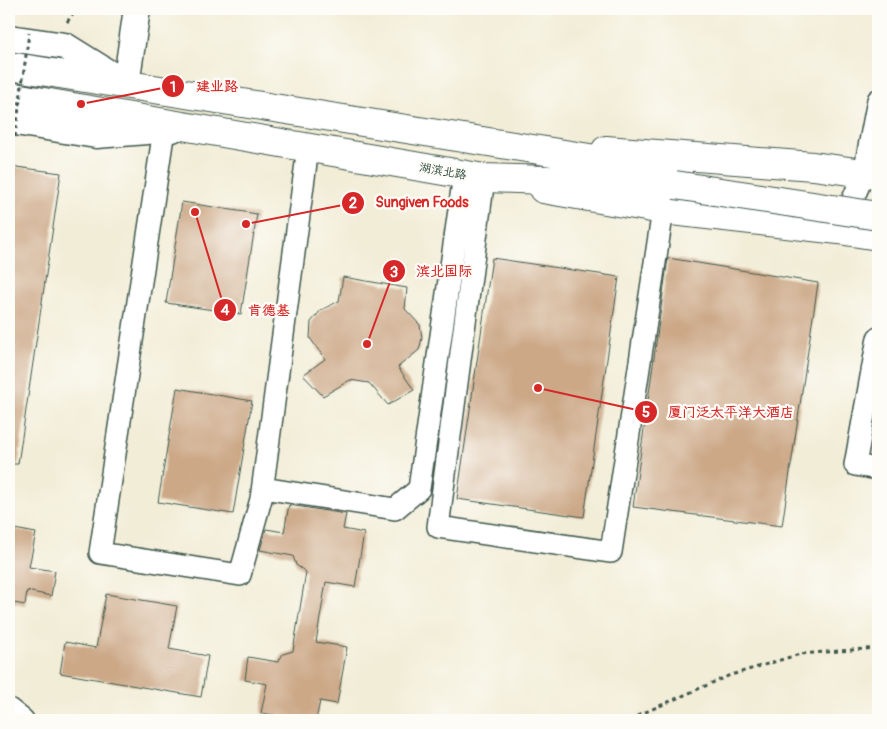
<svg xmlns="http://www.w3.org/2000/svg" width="887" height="729" font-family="Pangolin,'LXGW WenKai TC',sans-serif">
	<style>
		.building { fill: #cca887 }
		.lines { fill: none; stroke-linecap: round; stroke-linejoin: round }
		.minor-casing { stroke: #3f574c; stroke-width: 24 }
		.tertiary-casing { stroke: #3f574c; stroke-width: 29 }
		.secondary-casing { stroke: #3f574c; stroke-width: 30 }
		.primary-casing { stroke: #3f574c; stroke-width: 30 }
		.path { stroke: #3f574c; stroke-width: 3; stroke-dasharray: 4 4; stroke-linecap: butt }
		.minor { stroke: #fff; stroke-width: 21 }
		.tertiary { stroke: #fff; stroke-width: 26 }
		.secondary { stroke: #fff; stroke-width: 28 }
		.primary { stroke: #fff; stroke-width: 28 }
		.primary-bridge-casing { stroke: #3f574c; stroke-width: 30; stroke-linecap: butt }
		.path-bridge { stroke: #3f574c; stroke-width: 3; stroke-dasharray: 4 4; stroke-linecap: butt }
		.primary-bridge { stroke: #fff; stroke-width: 28 }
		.labels { text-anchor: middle; stroke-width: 4.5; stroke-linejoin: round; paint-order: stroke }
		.street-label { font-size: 12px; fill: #1f3d34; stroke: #fdfcf7 }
		.leader { fill: none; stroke: #d62828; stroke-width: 2 }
		.callout-dot { fill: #d62828; stroke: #fdfcf7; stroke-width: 2 }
		.mark-label { font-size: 15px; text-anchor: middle; font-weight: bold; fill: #fff }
		.callout-label { font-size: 14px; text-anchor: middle; font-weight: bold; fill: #d62828; stroke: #fdfcf7; stroke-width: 4.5; stroke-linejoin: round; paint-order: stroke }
	</style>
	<rect width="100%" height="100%" fill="#fdfcf7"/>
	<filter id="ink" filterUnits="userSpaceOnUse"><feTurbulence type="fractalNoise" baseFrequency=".02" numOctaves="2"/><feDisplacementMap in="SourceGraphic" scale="10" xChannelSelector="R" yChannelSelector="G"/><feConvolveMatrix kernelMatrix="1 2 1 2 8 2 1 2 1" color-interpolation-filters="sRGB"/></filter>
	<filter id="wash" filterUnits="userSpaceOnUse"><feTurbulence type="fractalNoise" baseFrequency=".0096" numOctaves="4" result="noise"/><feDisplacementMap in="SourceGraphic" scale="20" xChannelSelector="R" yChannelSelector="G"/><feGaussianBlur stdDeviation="1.12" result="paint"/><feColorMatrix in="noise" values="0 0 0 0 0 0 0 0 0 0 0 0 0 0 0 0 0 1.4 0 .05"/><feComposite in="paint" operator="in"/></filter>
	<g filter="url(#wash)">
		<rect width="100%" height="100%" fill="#f2edd7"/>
		<g id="blocks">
			<path class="building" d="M9 166 61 173 18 464H9Z
				M182 202 257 214 241 314 166 303Z
				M492 258 619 277 584 517 457 499Z
				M668 258 818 283 782 526 633 507Z
				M343 277 407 288 405 309 420 325 422 338 419 350 398 367 414 390 388 405 369 383 350 380 323 396 303 375 325 359 310 338 311 322 321 310 339 301Z
				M177 388 252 401 233 514 158 502Z
				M289 505 346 514 343 529 364 533 355 587 326 582 316 642 347 647 337 704 320 701 316 720H304L261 713 267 684 245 680 248 657 278 662 283 654 293 651 306 572 296 565 293 556 260 550 266 529 284 532Z
				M9 528 36 533 29 567 55 571 51 596 27 591 25 605 9 602Z
				M106 594 177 606 169 649 208 656 201 697 60 673 65 642 96 648Z"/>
		</g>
	</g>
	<g filter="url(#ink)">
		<use href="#blocks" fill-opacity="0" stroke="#3f574c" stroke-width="1"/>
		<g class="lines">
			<defs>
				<path id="minor" d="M165 123 100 553 240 575 261 499 308 148
					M484 178 438 527 611 552 663 210
					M842 225 864 173 878 100
					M878 338 855 465 878 469
					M263 488 395 509 419 489 464 175
					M9 709 23 720"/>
				<path id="tertiary" d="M9 38 65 46 126 84 137 9
					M9 121 96 135 172 129"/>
				<path id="secondary" d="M606 150 813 166 878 175
					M543 189 663 210 839 230 878 236"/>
				<path id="primary" d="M9 66 678 172
					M9 96 484 178 665 184"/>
			</defs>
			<use href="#minor" class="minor-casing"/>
			<use href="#tertiary" class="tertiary-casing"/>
			<use href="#secondary" class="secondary-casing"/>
			<use href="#primary" class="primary-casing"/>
			<path class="path" d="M67 22 77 9
				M631 720 641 714 728 676 800 654 878 648"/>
			<use href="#minor" class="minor"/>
			<use href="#tertiary" class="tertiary"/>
			<use href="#secondary" class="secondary"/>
			<use href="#primary" class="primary"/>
			<defs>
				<path id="primary-bridge" d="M675 185 878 216"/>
			</defs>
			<use href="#primary-bridge" class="primary-bridge-casing"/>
			<path class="path-bridge" d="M15 137 29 33"/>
			<use href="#primary-bridge" class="primary-bridge"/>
		</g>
	</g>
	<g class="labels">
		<g class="street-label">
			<text transform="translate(443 171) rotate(10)" y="4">湖滨北路</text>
		</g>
	</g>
	<path class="leader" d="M81 104L173 86M246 224L353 203M367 344L394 271M195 212L225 310M538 388L646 412"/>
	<g class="callout-dot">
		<circle cx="81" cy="104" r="5"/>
		<circle cx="246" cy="224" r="5"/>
		<circle cx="367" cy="344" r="5"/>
		<circle cx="195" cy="212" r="5"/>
		<circle cx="538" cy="388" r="5"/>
		<circle cx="173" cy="86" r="12"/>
		<circle cx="353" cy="203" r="12"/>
		<circle cx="394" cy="271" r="12"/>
		<circle cx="225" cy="310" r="12"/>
		<circle cx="646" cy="412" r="12"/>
	</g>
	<g class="mark-label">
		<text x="173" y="92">1</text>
		<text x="353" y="208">2</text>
		<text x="394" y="277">3</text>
		<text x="225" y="315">4</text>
		<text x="646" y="417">5</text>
	</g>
	<g class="callout-label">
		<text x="217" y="91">建业路</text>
		<text x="422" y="207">Sungiven Foods</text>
		<text x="444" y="276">滨北国际</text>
		<text x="269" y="315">肯德基</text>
		<text x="731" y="417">厦门泛太平洋大酒店</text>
	</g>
	<rect width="887" height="729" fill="none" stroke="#fdfcf7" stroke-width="30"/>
</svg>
